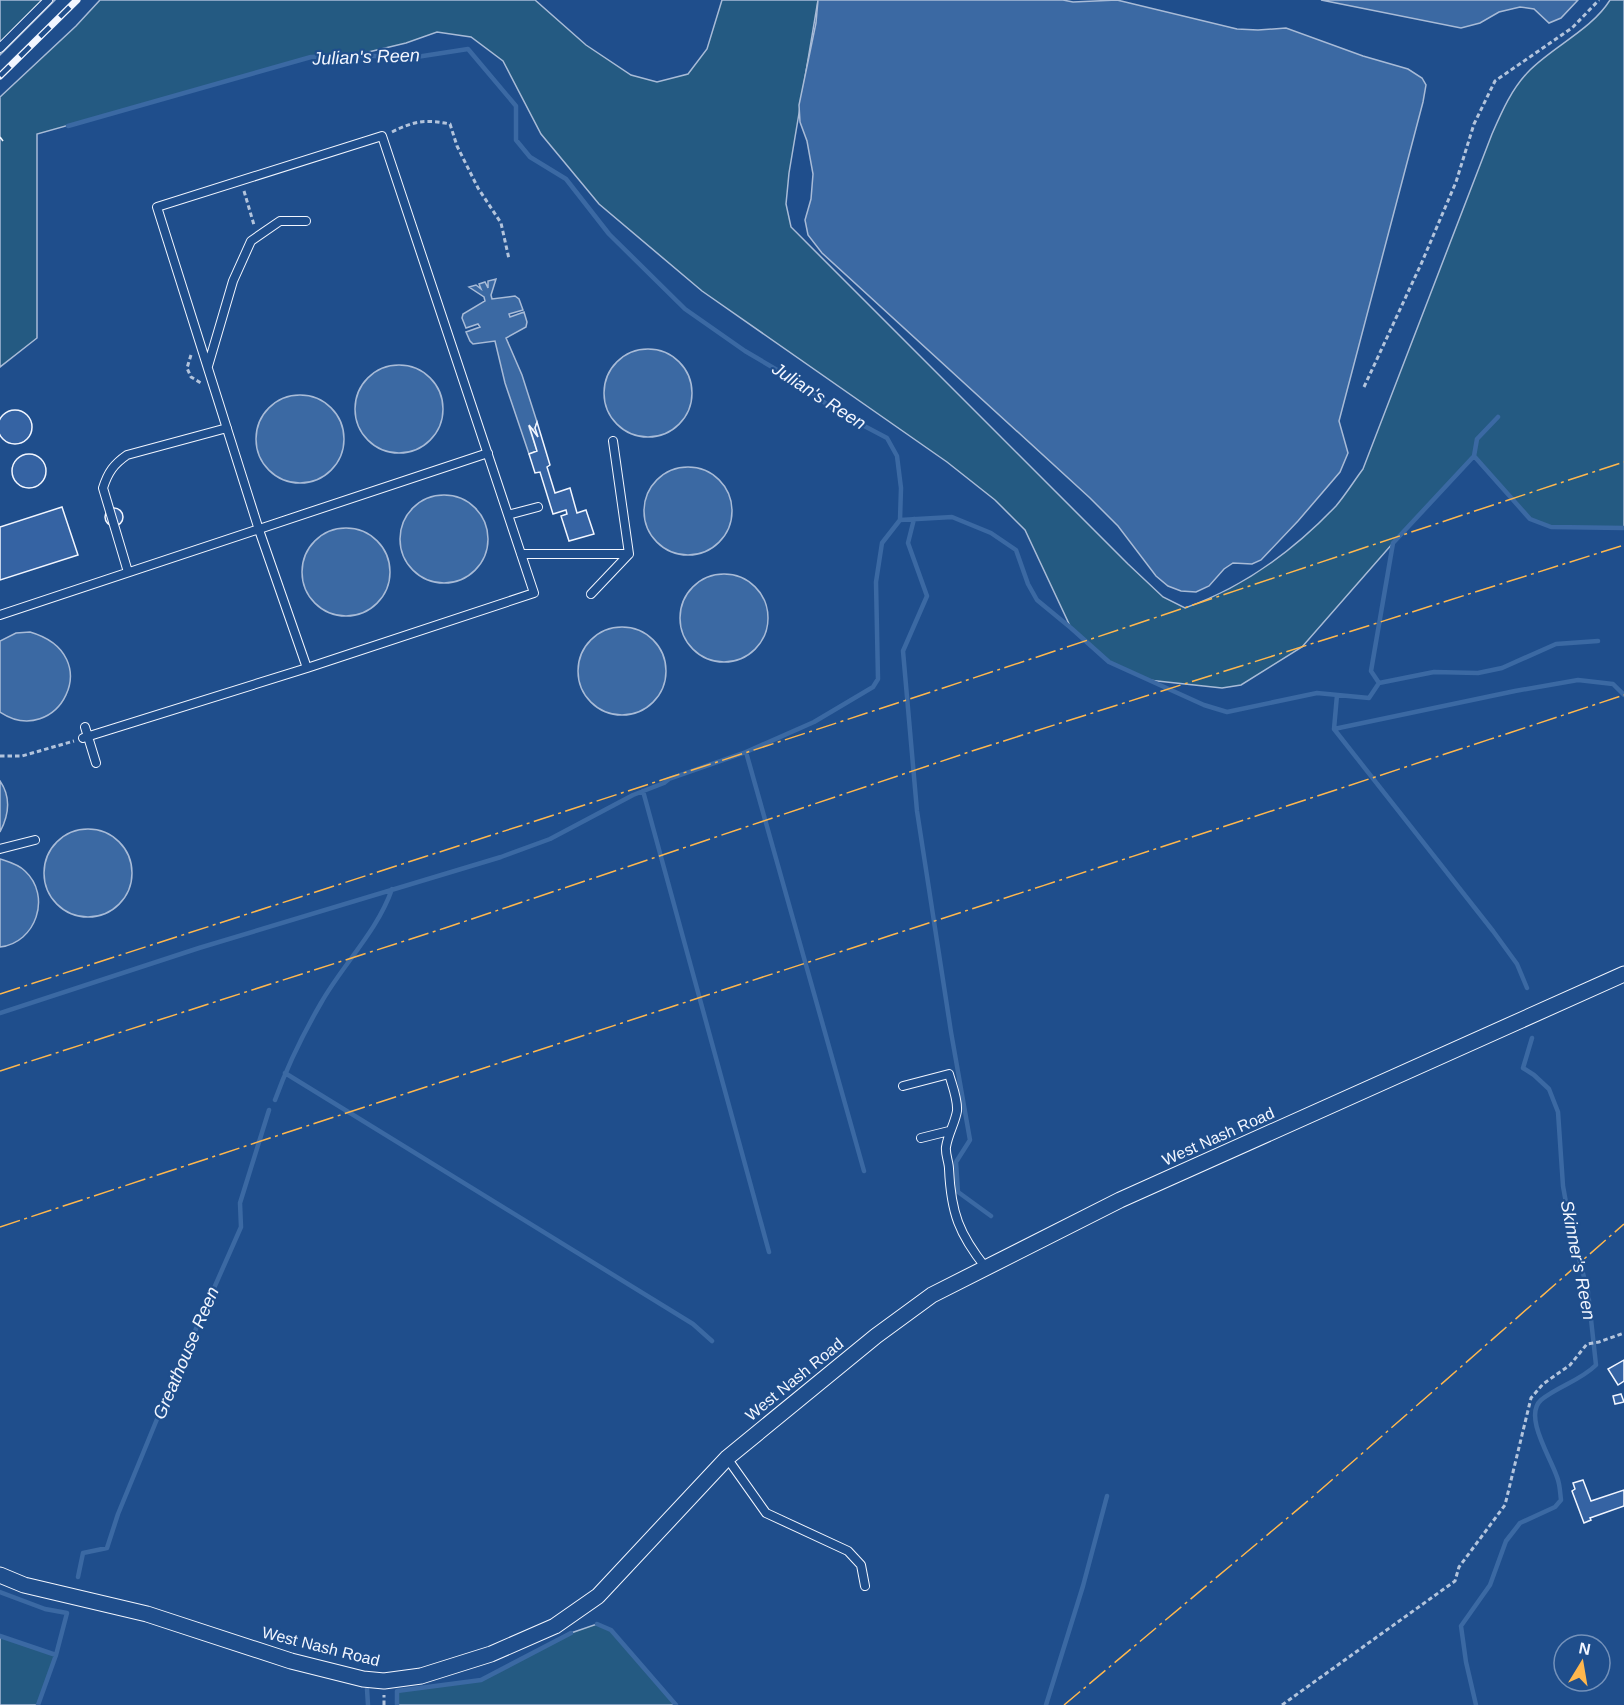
<svg xmlns="http://www.w3.org/2000/svg" width="1624" height="1705" font-family="Arial,sans-serif">
	<style>
		.green { fill: #245a82; stroke: #a8bbd7; stroke-width: 1.5 }
		.water { fill: #3b69a3; stroke: #a8bbd7; stroke-width: 1.5 }
		.lines { fill: none; stroke-linecap: round; stroke-linejoin: round }
		.stream { stroke: #3b69a3; stroke-width: 4.5 }
		.building { fill: #3563a3; stroke: #f2f6ff; stroke-width: 1.5 }
		.service-casing { stroke: #f2f6ff; stroke-width: 10 }
		.minor-casing { stroke: #f2f6ff; stroke-width: 17 }
		.path { stroke: #b3c4dc; stroke-width: 3; stroke-dasharray: 4.5 3; stroke-linecap: butt }
		.service { stroke: #1f4e8c; stroke-width: 8 }
		.minor { stroke: #1f4e8c; stroke-width: 15 }
		.rail-casing { stroke: #f2f6ff; stroke-width: 7 }
		.rail { stroke: #1f4e8c; stroke-width: 4.5; stroke-dasharray: 14; stroke-linecap: butt }
		.fence { stroke: #f2f6ff; stroke-width: 1.5; stroke-dasharray: 8 3; stroke-linecap: butt }
		.power { stroke: #ffb74d; stroke-width: 1.5; stroke-dasharray: 21 4.5 3 4.5; stroke-linecap: butt }
		.labels { text-anchor: middle; stroke-width: 4.5; stroke-linejoin: round; paint-order: stroke }
		.street-label { font-size: 16px; fill: #f2f6ff; stroke: #1f4e8c }
		.water-label { font-size: 18px; font-style: italic; fill: #f2f6ff; stroke: #1f4e8c }
	</style>
	<rect width="100%" height="100%" fill="#1f4e8c"/>
	<path class="green" d="M0 0H55L0 55Z
		M100 0H535L586 45 631 75 657 82 688 74 707 49 722 0H818L789 173 786 204 791 227 1128 564 1163 597 1185 608C1242 588 1294 550 1336 506 1346 494 1354 481 1363 469L1492 134C1502 111 1512 88 1530 70 1554 46 1592 29 1610 0H1624V528L1551 527 1530 519 1474 456 1393 543 1302 647 1241 685 1222 688 1148 680 1109 662 1071 628 1025 530 995 500 947 462 702 291 599 204 541 134 503 61 471 37 437 32 406 43 356 55 311 57 37 134V338L0 367V97L76 26Z
		M597 1624 611 1630 676 1705H397V1691L481 1680 571 1633Z
		M0 1636 56 1655 38 1705H0Z"/>
	<path class="water" d="M818 0H1063L1073 2 1117 0 1237 29 1258 30 1286 28 1363 56 1408 69 1422 78 1426 85 1423 102 1339 421 1348 453 1340 472 1298 521 1261 560 1252 564 1233 563 1224 569 1209 586 1196 592 1181 591 1168 586 1156 576 1118 526 1090 498 822 253 808 235 805 220 811 199 813 174 807 141 800 122 799 105 816 23Z
		M1321 0H1578L1561 18 1549 23 1534 9 1520 7 1499 12 1480 23 1461 28Z
		M496 279 491 295 492 299 515 296 519 299 523 310 509 314 510 317 524 312 527 322 526 327 506 338 522 375 537 422 535 428 538 437H536L533 429 529 427 537 451 529 454 505 383 495 341 473 344 470 341 466 332 480 327 478 324 466 328 462 318 463 314 485 301 484 297 469 287 476 285 481 289 479 284 485 282 488 288V281Z
		M604 393a44 44 0 1 1 88 0a44 44 0 1 1-88 0Z
		M355 409a44 44 0 1 1 88 0a44 44 0 1 1-88 0Z
		M256 439a44 44 0 1 1 88 0a44 44 0 1 1-88 0Z
		M644 511a44 44 0 1 1 88 0a44 44 0 1 1-88 0Z
		M400 539a44 44 0 1 1 88 0a44 44 0 1 1-88 0Z
		M302 572a44 44 0 1 1 88 0a44 44 0 1 1-88 0Z
		M680 618a44 44 0 1 1 88 0a44 44 0 1 1-88 0Z
		M578 671a44 44 0 1 1 88 0a44 44 0 1 1-88 0Z
		M30 632C109 655 57 750 0 712V641L16 633Z
		M0 781C11 797 9 815 0 832Z
		M44 873a44 44 0 1 1 88 0a44 44 0 1 1-88 0Z
		M0 859C9 862 18 864 25 871 52 896 36 943 0 947Z"/>
	<g class="lines">
		<path class="stream" d="M68 126 311 57 356 55 410 58 468 49 516 106V140L530 157 566 179 609 234 685 309 745 351 801 384 834 410 887 438 897 456 901 488 900 520 952 517 991 533 1016 550 1028 584 1037 600 1071 628 1109 662 1204 705 1227 712 1317 693 1369 698 1379 683 1434 672 1478 673 1502 668 1556 644 1598 641
			M1474 456 1530 519 1551 527 1624 528
			M914 519 908 543 927 596 903 651 917 811 951 1032 970 1140 956 1162 958 1192 991 1216
			M1379 683 1371 671 1393 543 1474 456 1477 439 1498 417
			M1337 695 1334 729 1493 931 1517 964 1527 988
			M1334 729 1515 691 1578 680 1613 684 1624 695
			M746 752 864 1171
			M643 791 769 1252
			M0 1013 199 948 501 857 550 839 633 795 664 783 669 779 746 752 814 722 873 687 878 679 876 582 882 543 900 520
			M285 1073 693 1324 712 1341
			M275 1100C287 1067 303 1034 321 1003 343 964 377 932 392 889
			M78 1577 83 1553 107 1548 118 1514 169 1390 241 1227 240 1203 269 1110
			M0 1592 45 1609 67 1613 56 1655 38 1705
			M597 1624 611 1630 676 1705
			M0 1636 56 1655
			M367 1689 368 1705
			M397 1705V1691L481 1680 571 1633
			M1046 1705 1083 1586 1107 1496
			M1476 1705 1466 1662 1461 1626 1490 1585 1506 1541 1520 1523 1555 1507 1561 1500C1560 1492 1560 1484 1557 1477 1551 1458 1523 1416 1541 1400 1558 1386 1580 1381 1596 1365L1588 1292 1570 1225 1563 1186 1558 1112 1549 1089 1534 1075 1523 1068 1532 1038"/>
	</g>
	<path class="building" d="M-2 427a17 17 0 1 1 34 0a17 17 0 1 1-34 0Z
		M537 422 550 465 547 467 555 493 570 488 577 513 586 510 594 534 569 541 561 516 567 514 566 510 553 514 540 472 535 473 529 454 537 451 529 425 538 437 535 428Z
		M12 471a17 17 0 1 1 34 0a17 17 0 1 1-34 0Z
		M62 507 78 555 0 580V527Z
		M105 517a9 9 0 1 1 18 0a9 9 0 1 1-18 0Z
		M1624 1360V1381L1618 1385 1608 1369Z
		M1621 1394 1624 1402 1615 1404 1613 1396Z
		M1583 1480 1591 1501 1624 1490V1506L1590 1518 1591 1520 1584 1523 1572 1491 1575 1489 1573 1483Z"/>
	<g class="lines">
		<defs>
			<path id="service" d="M0 48 48 0
				M382 136 534 593 307 668 259 530 157 207Z
				M208 366 233 281 251 241 280 221H306
				M508 515 538 507
				M521 554H629
				M128 572 103 488C108 472 114 464 127 455L227 428
				M591 594 629 554 613 441
				M0 615 488 453
				M85 727 96 763
				M83 738 307 668
				M0 849 35 840
				M903 1086 949 1074C952 1085 958 1099 957 1111 955 1123 948 1134 946 1147 945 1154 949 1162 949 1169 951 1213 959 1234 986 1268
				M921 1138 949 1131
				M727 1458 766 1513 848 1551 861 1565 865 1586"/>
			<path id="minor" d="M0 1575 24 1585 147 1614 291 1661 363 1679 384 1681 421 1676 491 1654 555 1626 598 1596 727 1458 876 1336 932 1295 1120 1200 1624 974"/>
		</defs>
		<use href="#service" class="service-casing"/>
		<use href="#minor" class="minor-casing"/>
		<path class="path" d="M392 132C414 121 425 119 450 124L457 146 478 188 501 223 509 259
			M244 191 254 225
			M191 355 187 368 191 377 201 383
			M1364 387 1422 262 1456 182 1474 124 1495 81 1572 28 1599 0
			M0 756H22L74 741
			M384 1705V1695
			M1282 1705 1455 1581 1459 1567 1505 1505 1531 1398 1543 1384 1570 1365 1587 1344 1599 1342 1624 1333"/>
		<use href="#service" class="service"/>
		<use href="#minor" class="minor"/>
		<defs>
			<path id="rail" d="M0 76 77 0"/>
		</defs>
		<use href="#rail" class="rail-casing"/>
		<use href="#rail" class="rail"/>
		<path class="fence" d="M0 137 3 141"/>
		<path class="power" d="M0 994C395 866 790 740 1184 608 1330 559 1477 510 1624 462
			M0 1071 445 928 972 751 1624 545
			M0 1227C541 1048 1083 874 1624 695
			M1064 1705 1309 1500 1624 1224"/>
	</g>
	<g class="labels">
		<g class="street-label">
			<text transform="translate(1218 1136) rotate(-24)" y="6">West Nash Road</text>
			<text transform="translate(794 1379) rotate(-39)" y="6">West Nash Road</text>
			<text transform="translate(321 1646) rotate(14)" y="6">West Nash Road</text>
		</g>
		<g class="water-label">
			<text transform="translate(366 57) rotate(-2)" y="6">Julian's Reen</text>
			<text transform="translate(819 396) rotate(33)" y="6">Julian's Reen</text>
			<text transform="translate(1578 1260) rotate(79)" y="6">Skinner's Reen</text>
			<text transform="translate(186 1353) rotate(-67)" y="6">Greathouse Reen</text>
		</g>
	</g>
	<g transform="translate(1582 1663) rotate(11)"><circle r="28" fill="#1f4e8c" stroke="#7391ba" stroke-width="1.5"/>
	<path d="M0-4.5L10 22L0 15L-10 22Z" fill="#ffb74d"/>
	<text y="-9" font-size="16" font-weight="bold" text-anchor="middle" fill="#f2f6ff">N</text>
	</g>
</svg>
